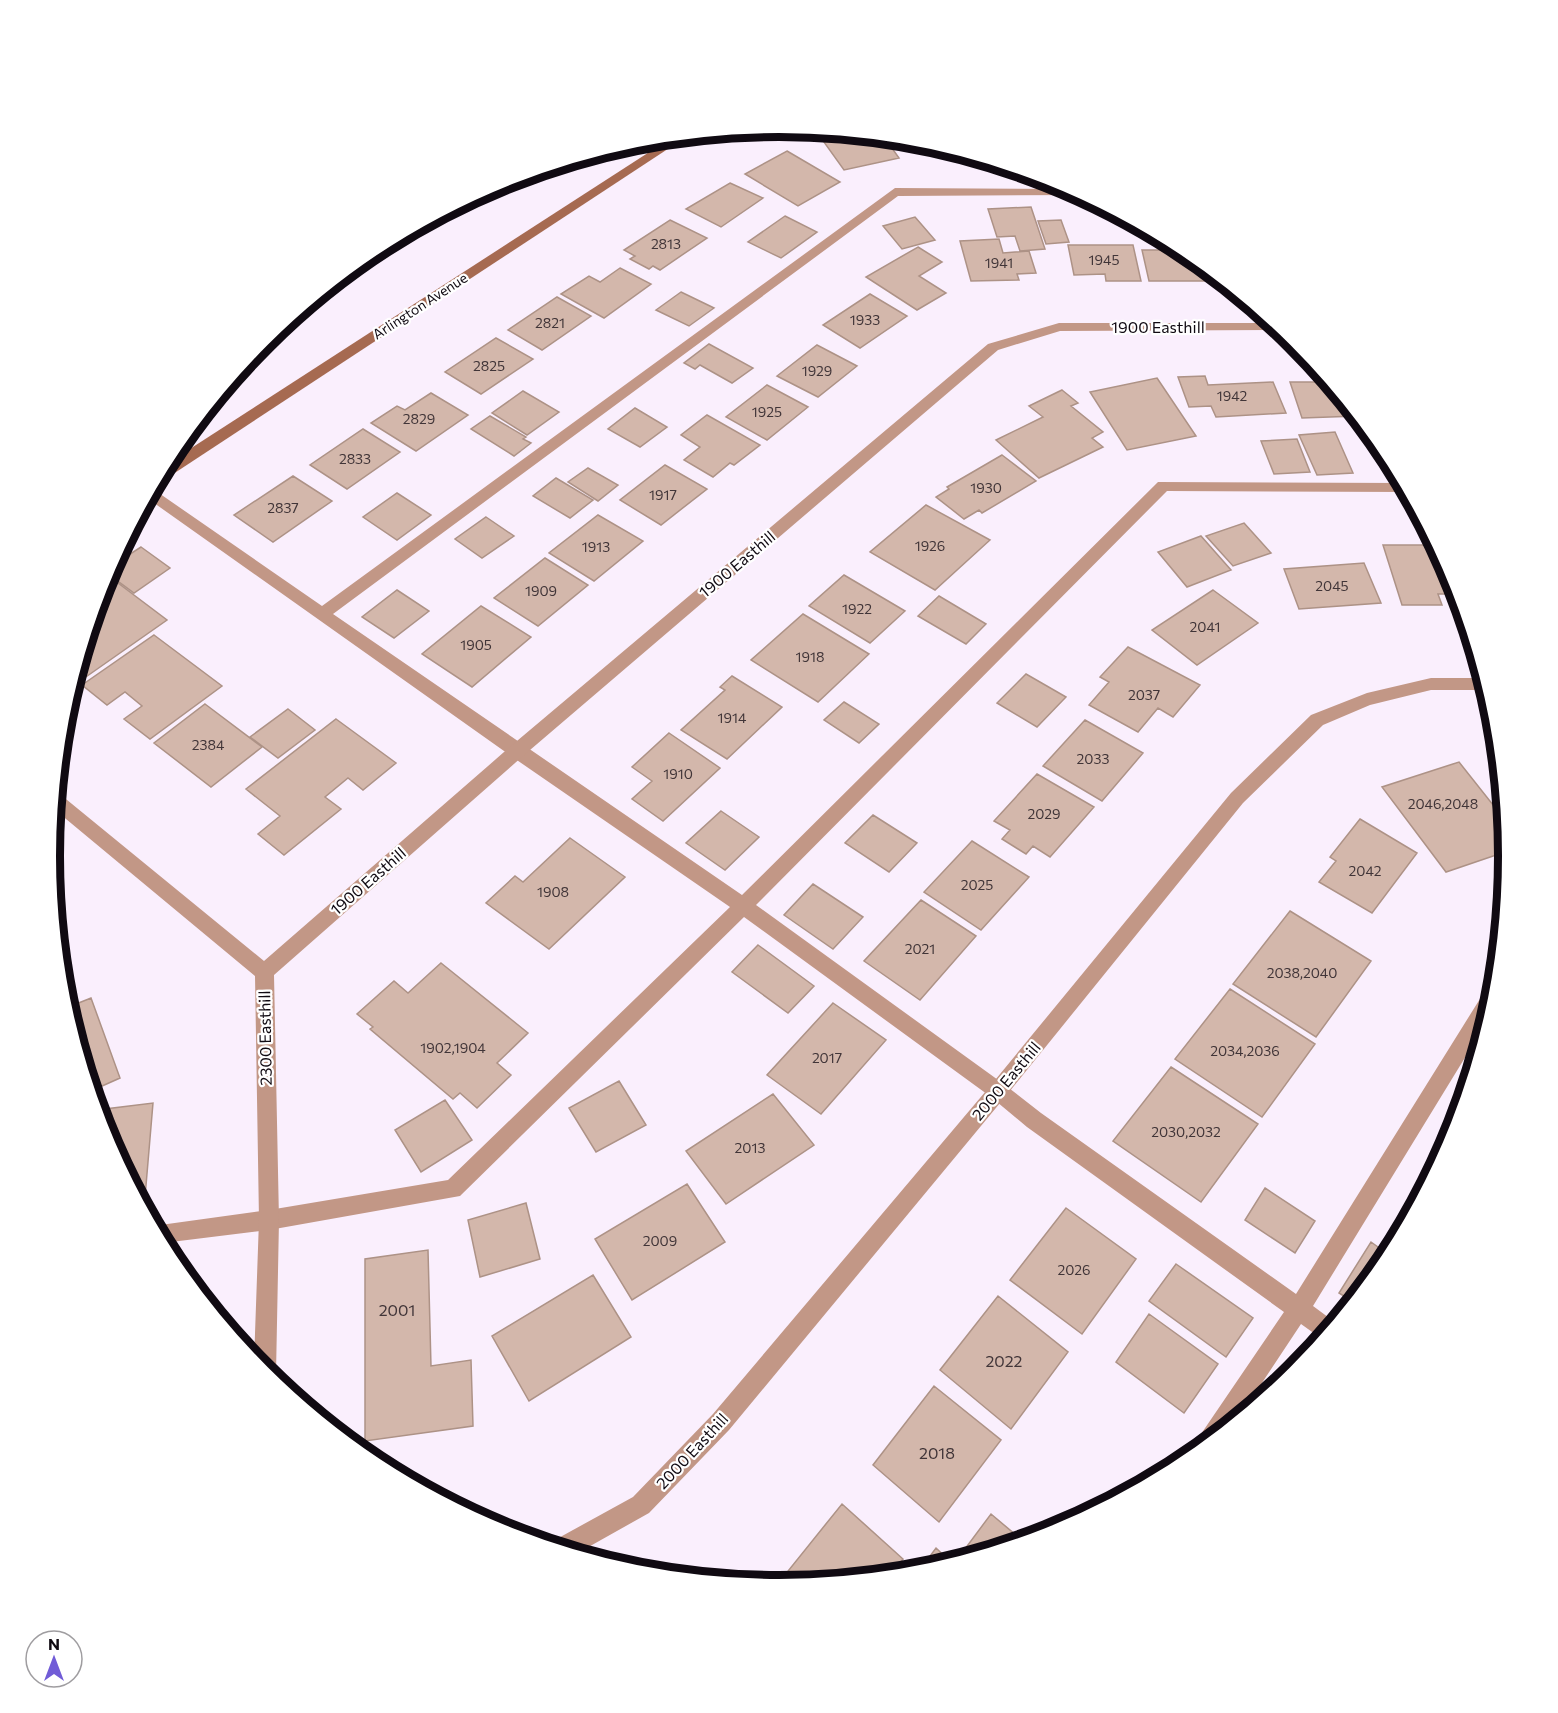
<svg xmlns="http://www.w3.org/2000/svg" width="1558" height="1713" font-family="Commissioner,sans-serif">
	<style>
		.building { fill: #d3b7ab; stroke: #ad9286; stroke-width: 1.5 }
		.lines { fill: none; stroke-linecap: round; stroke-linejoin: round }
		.lane { fill: #c29786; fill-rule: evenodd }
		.street { fill: #c29786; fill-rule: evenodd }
		.secondary { fill: #a66a51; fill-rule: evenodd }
		.labels { text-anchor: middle; stroke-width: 4.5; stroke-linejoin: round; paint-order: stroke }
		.number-label { font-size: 14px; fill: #413538 }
		.far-street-label { font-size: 14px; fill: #100a12; stroke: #fff }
		.street-label { font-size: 16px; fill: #100a12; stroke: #fff }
		.near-number-label { font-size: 16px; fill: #413538 }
		.rim { fill: none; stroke: #100a12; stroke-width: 8 }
	</style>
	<rect width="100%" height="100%" fill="#faeffd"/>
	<path class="building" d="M816 131 884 137 899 158 844 170Z
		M888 138 922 141 937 146 910 149 907 143 892 145Z
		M787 151 840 182 798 206 745 174Z
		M1019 171 1051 180H1021Z
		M730 183 763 198 721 227 686 209Z
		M1031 207 1045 249 1020 251 1015 236 997 237 988 209Z
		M785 216 817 232 781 258 748 242Z
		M915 217 935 240 902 249 883 226Z
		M670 220 707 238 660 270 653 266 649 269 630 259 635 256 624 250Z
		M1061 220 1069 242 1046 244 1038 221Z
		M417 227 370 257 367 255 374 250Z
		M999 239 1003 253 1029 251 1036 273 1017 274 1019 280 971 281 960 241Z
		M1068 245H1133L1141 281H1106L1105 274 1074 275Z
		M918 247 942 262 919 276 946 293 917 310 866 277Z
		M1142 250H1184L1211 272 1213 281H1149Z
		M620 268 651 284 604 318 561 294 589 276 600 282Z
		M681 292 714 308 689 326 656 310Z
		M870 294 907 316 860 348 823 325Z
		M557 297 591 316 542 350 508 330Z
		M496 338 533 359 481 394 445 372Z
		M709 344 753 368 732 383 700 365 695 369 684 363Z
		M817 345 857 366 818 397 777 376Z
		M1205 376 1208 385 1273 382 1286 413 1216 417 1211 406 1189 407 1178 377Z
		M1157 378 1196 436 1127 450 1090 392Z
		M1290 382H1328L1357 416 1302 418Z
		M767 385 808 407 767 440 726 417Z
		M1062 390 1078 403 1071 406 1103 432 1092 438 1103 447 1039 478 996 440 1043 417 1029 406Z
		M523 391 559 412 527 435 492 413Z
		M431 393 468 415 416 451 371 423 397 406 405 410Z
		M635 408 667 427 640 447 608 429Z
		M707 415 760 445 734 465 730 463 713 477 684 460 700 447 681 435Z
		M490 416 526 437 523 439 531 443 514 456 471 429Z
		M363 429 400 452 347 489 310 465Z
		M1335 432 1353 473 1317 475 1299 435Z
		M1297 439 1310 472 1274 474 1261 441Z
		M1002 455 1036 481 982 513 979 510 964 519 936 497 949 489 947 487Z
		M665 465 707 489 661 525 620 500Z
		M588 468 618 485 598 501 568 482Z
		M293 476 332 501 273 542 234 515Z
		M556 478 593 500 570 518 533 496Z
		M397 493 431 515 397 540 363 517Z
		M926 505 990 540 935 590 870 552Z
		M598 515 643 541 594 581 549 553Z
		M486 517 514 536 482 558 455 539Z
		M1244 523 1271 553 1233 566 1206 536Z
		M1201 536 1231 570 1187 587 1158 552Z
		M1383 545H1436L1453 578 1458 594H1438L1442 605H1402Z
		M141 547 170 568 134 593 107 573 110 567Z
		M545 558 588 585 538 626 494 598Z
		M1364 563 1381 603 1299 609 1284 569Z
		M844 575 905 611 870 643 809 606Z
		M114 580 167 620 73 686 102 588Z
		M397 590 429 611 394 638 362 617Z
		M1213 590 1258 623 1197 665 1152 630Z
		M939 596 986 624 966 644 918 616Z
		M481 606 531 637 472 687 422 654Z
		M803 614 869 654 818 702 751 660Z
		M154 635 222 686 150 739 124 719 142 706 125 692 107 705 82 685Z
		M1128 647 1200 685 1173 717 1158 708 1138 732 1089 705 1109 682 1100 677Z
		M1026 674 1066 697 1037 727 997 703Z
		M732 676 782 707 727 759 681 730 725 690 720 687Z
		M844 702 879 724 859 743 824 720Z
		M205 704 262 747 211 787 154 743Z
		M288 709 315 730 278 758 250 737Z
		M336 719 396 763 363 790 348 778 325 797 341 809 284 855 258 834 280 816 246 789Z
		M1085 720 1143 753 1102 801 1043 766Z
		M669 733 720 768 663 821 632 799 652 781 632 767Z
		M1459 762 1505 820 1508 851 1446 872 1382 787Z
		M1037 774 1094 807 1050 857 1033 846 1026 854 1002 839 1010 830 994 821Z
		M721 811 759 837 725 870 686 843Z
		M873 815 917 843 889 872 845 843Z
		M1360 819 1417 853 1372 913 1319 882 1336 861 1330 857Z
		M570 838 625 877 549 949 486 903 515 876 523 882Z
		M972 841 1029 877 981 930 924 892Z
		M813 884 863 917 833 949 784 915Z
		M921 900 976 936 920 1000 864 961Z
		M1290 911 1371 961 1316 1037 1233 984Z
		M758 945 814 986 788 1013 732 972Z
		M441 963 528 1033 497 1063 511 1075 477 1108 460 1093 453 1099 370 1029 373 1027 357 1014 394 981 408 993Z
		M1230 989 1315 1044 1262 1117 1175 1059Z
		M91 998 120 1078 91 1091 66 1008Z
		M833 1003 886 1040 821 1114 767 1075Z
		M1171 1067 1258 1124 1201 1202 1113 1141Z
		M619 1081 646 1125 596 1152 569 1108Z
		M773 1094 814 1145 726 1204 686 1151Z
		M445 1100 472 1140 421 1172 395 1130Z
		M153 1103 144 1209 105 1135 97 1110Z
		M687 1184 725 1242 632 1300 595 1239Z
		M1265 1188 1315 1221 1295 1253 1245 1220Z
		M526 1203 540 1259 480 1277 468 1220Z
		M1066 1208 1136 1259 1082 1334 1010 1280Z
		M1371 1242 1389 1255 1353 1302 1339 1293Z
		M428 1250 431 1366 471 1360 473 1426 365 1441V1259Z
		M1176 1264 1253 1318 1226 1357 1149 1301Z
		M593 1275 631 1337 529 1401 492 1336Z
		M998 1296 1068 1352 1011 1429 940 1370Z
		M1149 1314 1218 1364 1184 1413 1116 1362Z
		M934 1386 1001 1440 939 1522 873 1465Z
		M842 1504 903 1559 891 1575 776 1586Z
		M991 1514 1023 1541 957 1561H956Z
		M936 1548 952 1563 918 1572Z"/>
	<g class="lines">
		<path class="lane" d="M895 188 1071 189 1082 195 898 196 333 614 742 895 1158 482 1402 483 1408 492 1167 491 756 905 1005 1085 1041 1113 1296 1294 1488 986 1496 984 1488 1020 1313 1306 1336 1323 1322 1339 1301 1324 1238 1419 1201 1449 1198 1442 1201 1434 1284 1312 1027 1127 991 1097 744 917 460 1196 269 1230 163 1243 153 1226 269 1210 448 1180 730 907 511 756 147 498 153 489 322 606Z"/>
		<path class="street" d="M1059 323H1273L1282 330 1060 331 998 350 523 756 274 975 279 1220 276 1374 273 1381 254 1362 259 1220 255 976 54 809 56 793 61 795 264 961 511 746 988 344Z
			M1431 678H1483L1487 690H1431L1370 705 1323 725 1243 803 1005 1097 729 1430 649 1513 576 1554 551 1546 553 1541 633 1497 713 1414 991 1085 1231 793 1311 715 1367 693Z"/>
		<path class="secondary" d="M686 137 164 480H157L165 465 671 138Z"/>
	</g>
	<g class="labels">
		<g class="number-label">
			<text x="666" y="249">2813</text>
			<text x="1104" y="265">1945</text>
			<text x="999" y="268">1941</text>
			<text x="865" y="325">1933</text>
			<text x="550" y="328">2821</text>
			<text x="489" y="371">2825</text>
			<text x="817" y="376">1929</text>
			<text x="1232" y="401">1942</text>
			<text x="767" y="417">1925</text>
			<text x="419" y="424">2829</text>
			<text x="355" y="464">2833</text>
			<text x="986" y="493">1930</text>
			<text x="663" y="500">1917</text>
			<text x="283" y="513">2837</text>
			<text x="930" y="551">1926</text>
			<text x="596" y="552">1913</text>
			<text x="1332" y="591">2045</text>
			<text x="541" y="596">1909</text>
			<text x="857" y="614">1922</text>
			<text x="1205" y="632">2041</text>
			<text x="476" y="650">1905</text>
			<text x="810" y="662">1918</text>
			<text x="1144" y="700">2037</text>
			<text x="732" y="723">1914</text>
			<text x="208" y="750">2384</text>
			<text x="1093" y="764">2033</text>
			<text x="678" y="779">1910</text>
			<text x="1443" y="809">2046,2048</text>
			<text x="1044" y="819">2029</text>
			<text x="1365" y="876">2042</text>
			<text x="977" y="890">2025</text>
			<text x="553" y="897">1908</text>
			<text x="920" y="954">2021</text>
			<text x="1302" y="978">2038,2040</text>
			<text x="453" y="1053">1902,1904</text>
			<text x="1245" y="1056">2034,2036</text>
			<text x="827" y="1063">2017</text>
			<text x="1186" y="1137">2030,2032</text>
			<text x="750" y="1153">2013</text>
			<text x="660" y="1246">2009</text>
			<text x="1074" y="1275">2026</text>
		</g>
		<g class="far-street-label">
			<text transform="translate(420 306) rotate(-33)" y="5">Arlington Avenue</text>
		</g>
		<g class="street-label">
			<text x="1158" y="333">1900 Easthill</text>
			<text transform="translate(737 564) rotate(-40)" y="6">1900 Easthill</text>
			<text transform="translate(368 881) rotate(-41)" y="6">1900 Easthill</text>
			<text transform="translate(265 1038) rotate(-91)" y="6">2300 Easthill</text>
			<text transform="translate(1006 1081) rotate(-50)" y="6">2000 Easthill</text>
			<text transform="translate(692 1451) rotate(-47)" y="6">2000 Easthill</text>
		</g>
		<g class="near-number-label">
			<text x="397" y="1316">2001</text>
			<text x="1004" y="1367">2022</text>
			<text x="937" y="1459">2018</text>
		</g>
	</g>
	<path d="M0 0H1558V1713H0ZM60 856a719 719 0 1 1 1438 0a719 719 0 1 1-1438 0Z" fill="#fff" fill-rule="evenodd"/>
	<path class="rim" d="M60 856a719 719 0 1 1 1438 0a719 719 0 1 1-1438 0Z"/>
	<g transform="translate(54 1659)"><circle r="28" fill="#ffffff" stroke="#9f9da0" stroke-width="1.5"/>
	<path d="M0-4.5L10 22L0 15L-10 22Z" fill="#715cd7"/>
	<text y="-9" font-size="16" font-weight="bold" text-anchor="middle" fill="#100a12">N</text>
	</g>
</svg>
